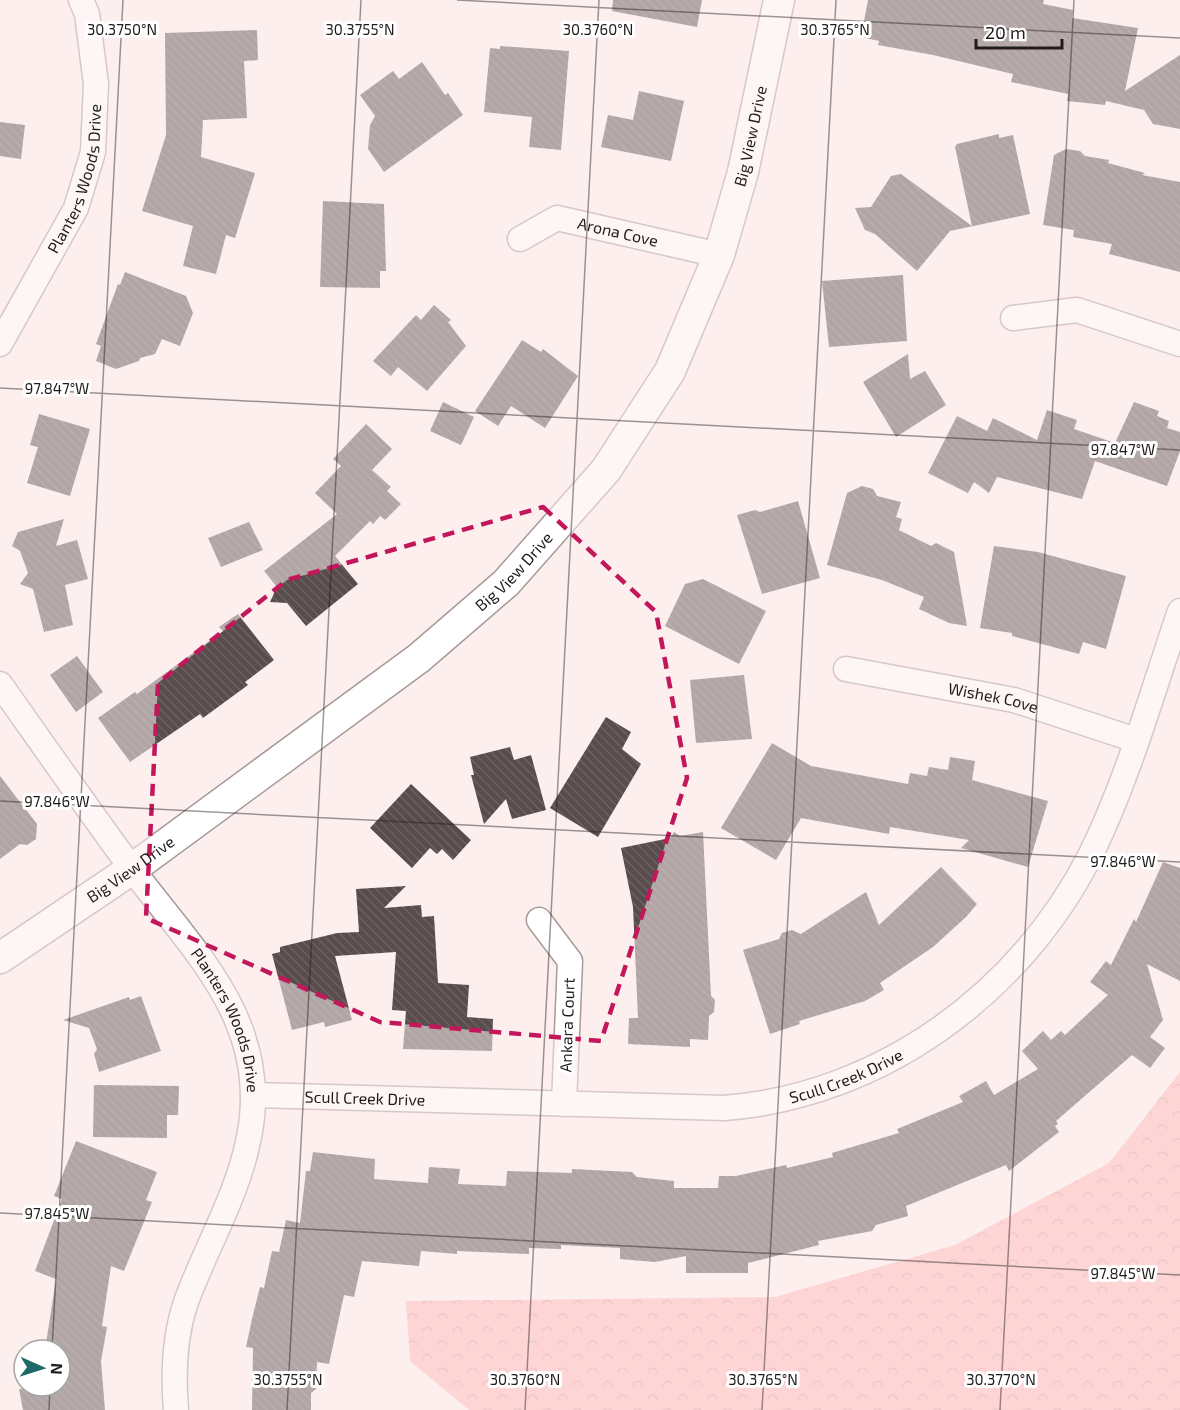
<svg xmlns="http://www.w3.org/2000/svg" width="1180" height="1410" font-family="'Exo 2',sans-serif">
	<style>
		.forest { fill: url(#forest-crowns) }
		.building { fill: url(#building-back-hatch) }
		.lines { fill: none; stroke-linecap: round; stroke-linejoin: round }
		.minor-casing { stroke: #a79a99; stroke-width: 27 }
		.tertiary-casing { stroke: #a79a99; stroke-width: 33 }
		.minor { stroke: #fff; stroke-width: 24 }
		.tertiary { stroke: #fff; stroke-width: 30 }
		.marked { fill: none; stroke: #c2185b; stroke-width: 4.5; stroke-dasharray: 12 8; stroke-linejoin: round }
		.ticks { fill: none; stroke: #211c1c; stroke-width: 1.5; stroke-opacity: 0.45 }
		.labels { text-anchor: middle; stroke-width: 6; stroke-linejoin: round; paint-order: stroke }
		.street-label { font-size: 16px; fill: #211c1c; stroke: #fff }
		.ticks-label { font-size: 15px; text-anchor: middle; fill: #211c1c; stroke: #fff; stroke-width: 6; stroke-linejoin: round; paint-order: stroke }
	</style>
	<defs>
		<pattern id="forest-crowns" width="20" height="18" patternUnits="userSpaceOnUse" patternTransform="scale(1.5)"><rect width="20" height="18" fill="#ffb5b5"/><path d="M2 6a3 3 0 1 1 6 0M12 15a3 3 0 1 1 6 0" fill="none" stroke="#da9b9b"/></pattern>
		<pattern id="building-back-hatch" width="6" height="6" patternUnits="userSpaceOnUse" patternTransform="scale(1.5)"><rect width="6" height="6" fill="#584c4c"/><path d="M-1 5l2 2M0 0l6 6M5-1l2 2" fill="none" stroke="#6c6262"/></pattern>
	</defs>
	<rect width="100%" height="100%" fill="#feefef"/>
	<path class="forest" d="M1180 1072V1410H469L410 1361 406 1301 775 1297 955 1245 1109 1163Z"/>
	<path class="building" d="M613 0H702L697 27 612 11Z
		M868 0H1044L1043 4 1073 10 1072 18 1138 28 1125 91 1180 55V129L1153 124 1144 110 1106 101 1105 105 1067 101 1068 94 1011 82 1013 74 933 55 878 45 879 41 861 37Z
		M257 30 258 60 244 61 247 118 203 120 201 157 255 173 235 238 226 235 216 274 183 266 193 226 142 211 166 135 165 33Z
		M500 46 569 51 561 150 529 147 532 117 484 112 490 48 500 49Z
		M422 62 445 95 448 93 463 115 384 172 368 149 370 125 375 116 360 95 393 71 399 79Z
		M639 91 684 101 671 161 601 147 608 115 633 120Z
		M0 122 25 125 21 159 0 156Z
		M999 134V138L1013 135 1030 214 950 231 917 271 875 234 865 230 855 208 871 207 891 176 901 174 972 226 955 147 957 144Z
		M1066 149 1080 151 1085 156 1109 160 1108 163 1145 173 1142 175 1180 182V272L1109 254 1112 244 1073 237 1074 230 1043 225 1054 155Z
		M323 201 384 204 386 271H380V288L320 287Z
		M125 272 186 296 193 313 180 346 162 339 155 354 140 358 139 361 116 369 96 361 101 346 96 344 118 284 120 285Z
		M903 275 907 341 829 347 822 281Z
		M434 305 451 320 448 322 466 346 427 391 398 367 391 376 373 361 416 315 421 320Z
		M522 340 541 352 543 349 578 376 545 428 511 406 498 426 475 411Z
		M908 354 910 379 925 371 946 405 896 437 863 382Z
		M443 402 474 417 461 445 430 431Z
		M1134 402 1159 411 1157 416 1169 421 1167 428 1180 432V451L1167 486 1095 461 1082 499 997 477 989 493 974 482 968 493 928 473 957 416 987 431 993 418 1037 440 1047 410 1077 420 1074 429 1115 443Z
		M39 414 90 429 70 496 27 483 38 447 30 445Z
		M366 424 392 449 372 470 391 487 387 491 401 504 385 520 380 516 373 524 370 521 335 556 358 584 306 626 287 603 270 602 277 587 264 571 337 514 315 493 341 466 333 459Z
		M862 486 873 489 877 496 901 502 896 517 902 519 899 530 931 546 936 543 954 552 967 626 949 623 919 609 924 597 882 580 827 565 847 493Z
		M798 501 820 578 762 594 737 515 755 510 760 512Z
		M64 519 56 546 77 540 88 579 65 585 73 625 44 632 33 589 20 584 28 573 20 551 12 546 18 532Z
		M249 522 263 550 221 567 208 538Z
		M994 546 1038 552 1126 576 1106 649 1083 642 1079 654 1012 636V633L980 628Z
		M703 579 766 611 739 664 665 626 685 584Z
		M238 614 274 660 245 682 248 685 203 718 200 714 130 762 98 718 135 692 137 694 223 631 219 627Z
		M77 656 103 692 76 712 50 675Z
		M744 675 752 739 696 743 690 680Z
		M606 717 631 732 622 749 641 764 598 837 550 808Z
		M772 743 811 766 908 784 910 773 927 776 929 767 948 770 950 757 975 761 972 780 1048 801 1028 867 961 848 969 840 890 827 889 834 801 818 776 860 721 828Z
		M510 747 514 760 531 755 546 810 512 819 506 799 484 824 471 775H474L470 757Z
		M0 776 37 824 36 839 27 845 20 844 0 859Z
		M411 784 471 840 453 860 442 849 437 854 430 848 412 868 370 828Z
		M674 832 680 836 703 832 711 996 715 1000 714 1012 709 1016 708 1040 690 1039V1047L628 1044 629 1018H638L633 907 621 848 670 838Z
		M1163 862 1180 868V981L1147 964 1163 1020 1150 1037 1165 1048 1150 1068 1132 1055 1056 1121 1058 1124 1055 1126 1059 1132 1009 1171 1006 1165 906 1206 908 1216 876 1225 872 1231 818 1241 819 1245 748 1263V1273H686V1256L655 1262 620 1259V1248L561 1245V1249L529 1248V1254L457 1251V1254L421 1251 419 1266 362 1261 354 1297 344 1295 329 1364 317 1362 316 1389 311 1393V1410H252L253 1348 246 1347 252 1319 260 1287 264 1288 272 1251 279 1252 286 1220 300 1223 306 1171H310L313 1152 375 1159 374 1179 428 1183 429 1167 460 1169 458 1184 506 1186 507 1171 572 1173V1169L632 1172 637 1177 674 1181V1188H718L719 1176H736L786 1165 787 1168 833 1157 832 1153 899 1133 897 1129 963 1102 959 1096 986 1081 994 1095 1038 1069 1022 1051 1043 1031 1051 1040 1061 1031 1065 1035 1108 995 1090 982 1106 961 1111 965 1134 919 1136 922Z
		M941 867 977 904 966 917 933 947 880 983 884 990 865 1001 799 1021 800 1024 770 1034 743 950 779 939 782 933 792 930 801 934 866 892 879 925Z
		M406 886 384 908 421 905 422 917 434 916 438 983 469 985 467 1017 493 1019 492 1051 403 1049 406 1011 392 1010 396 952 335 956 352 1020 325 1027 324 1022 292 1030 272 954 280 952V947L337 933 359 932 356 889Z
		M141 996 161 1051 99 1072 94 1054 97 1049 89 1028 63 1020 129 997 130 1000Z
		M94 1085 179 1086 178 1115H167V1138L93 1137Z
		M76 1141 157 1172 146 1200 152 1202 124 1271 111 1266 102 1326 107 1327 101 1361 105 1410H23L19 1389 60 1386V1350H45L56 1279 35 1271 62 1199 54 1196Z"/>
	<g class="lines">
		<defs>
			<g id="minor">
				<path id="s1" d="M520 239 557 218 719 255"/>
				<path d="M1013 318 1077 310 1180 344"/>
				<path id="s2" d="M0 344 76 208 93 152 96 84 87 14 81 0"/>
				<path id="s3" d="M846 669 1014 700 1136 740"/>
				<path id="s4" d="M0 684C44 746 87 808 132 869 194 952 272 1023 249 1137 238 1195 206 1247 186 1302 174 1337 173 1374 176 1410"/>
				<path d="M539 920 570 961 564 1104"/>
				<path id="s5" d="M253 1095 724 1108C881 1096 1021 993 1091 854 1128 779 1153 690 1180 611"/>
			</g>
			<g id="tertiary">
				<path id="s6" d="M0 958 132 869 419 658 506 583 606 470 670 371 719 255 743 172 779 0"/>
			</g>
		</defs>
		<use href="#minor" class="minor-casing"/>
		<use href="#tertiary" class="tertiary-casing"/>
		<use href="#minor" class="minor"/>
		<use href="#tertiary" class="tertiary"/>
	</g>
	<path d="M0 0H1180V1410H0ZM543 507 656 612 687 778 601 1041 380 1022 146 918 158 683 287 580Z" fill="#feefef" fill-opacity=".55" fill-rule="evenodd"/>
	<path class="marked" d="M543 507 656 612 687 778 601 1041 380 1022 146 918 158 683 287 580Z"/>
	<path class="ticks" d="M457 0 1180 38M0 388 1180 450M0 801 1180 862M0 1213 1180 1275M52 1350 123 0M49 1410 50 1386M287 1410 361 0M525 1410 599 0M762 1410 836 0M1000 1410 1074 0"/>
	<g class="labels">
		<g class="street-label">
			<text dy="6" stroke="none"><textPath href="#s6" startOffset="1148">Big View Drive</textPath></text>
			<text dy="6" stroke="none"><textPath href="#s2" startOffset="184">Planters Woods Drive</textPath></text>
			<text dy="6" stroke="none"><textPath href="#s1" startOffset="105">Arona Cove</textPath></text>
			<text dy="6" stroke="none"><textPath href="#s6" startOffset="644">Big View Drive</textPath></text>
			<text dy="6" stroke="none"><textPath href="#s3" startOffset="150">Wishek Cove</textPath></text>
			<text dy="6" stroke="none"><textPath href="#s6" startOffset="158">Big View Drive</textPath></text>
			<text dy="6" stroke="none"><textPath href="#s4" startOffset="408">Planters Woods Drive</textPath></text>
			<text transform="translate(567 1025) rotate(-88)" y="6">Ankara Court</text>
			<text dy="6" stroke="none"><textPath href="#s5" startOffset="598">Scull Creek Drive</textPath></text>
			<text dy="6" stroke="none"><textPath href="#s5" startOffset="112">Scull Creek Drive</textPath></text>
		</g>
	</g>
	<g class="ticks-label">
		<text x="122" y="35">30.3750°N</text>
		<text x="360" y="35">30.3755°N</text>
		<text x="598" y="35">30.3760°N</text>
		<text x="835" y="35">30.3765°N</text>
		<text x="57" y="394">97.847°W</text>
		<text x="1123" y="455">97.847°W</text>
		<text x="57" y="807">97.846°W</text>
		<text x="1123" y="867">97.846°W</text>
		<text x="57" y="1219">97.845°W</text>
		<text x="1123" y="1279">97.845°W</text>
		<text x="288" y="1385">30.3755°N</text>
		<text x="525" y="1385">30.3760°N</text>
		<text x="763" y="1385">30.3765°N</text>
		<text x="1001" y="1385">30.3770°N</text>
	</g>
	<g transform="translate(42 1368) rotate(93)"><circle r="28" fill="#ffffff" stroke="#a6a4a4" stroke-width="1.5"/>
	<path d="M0-4.5L10 22L0 15L-10 22Z" fill="#1e6a68"/>
	<text y="-9" font-size="16" font-weight="bold" text-anchor="middle" fill="#211c1c">N</text>
	</g>
	<path d="M976 39v9h86v-9" fill="none" stroke="#211c1c" stroke-width="3"/>
	<text x="985" y="39" font-size="18" fill="#211c1c" stroke="#ffffff" stroke-width="4.5" paint-order="stroke">20 m</text>
</svg>
